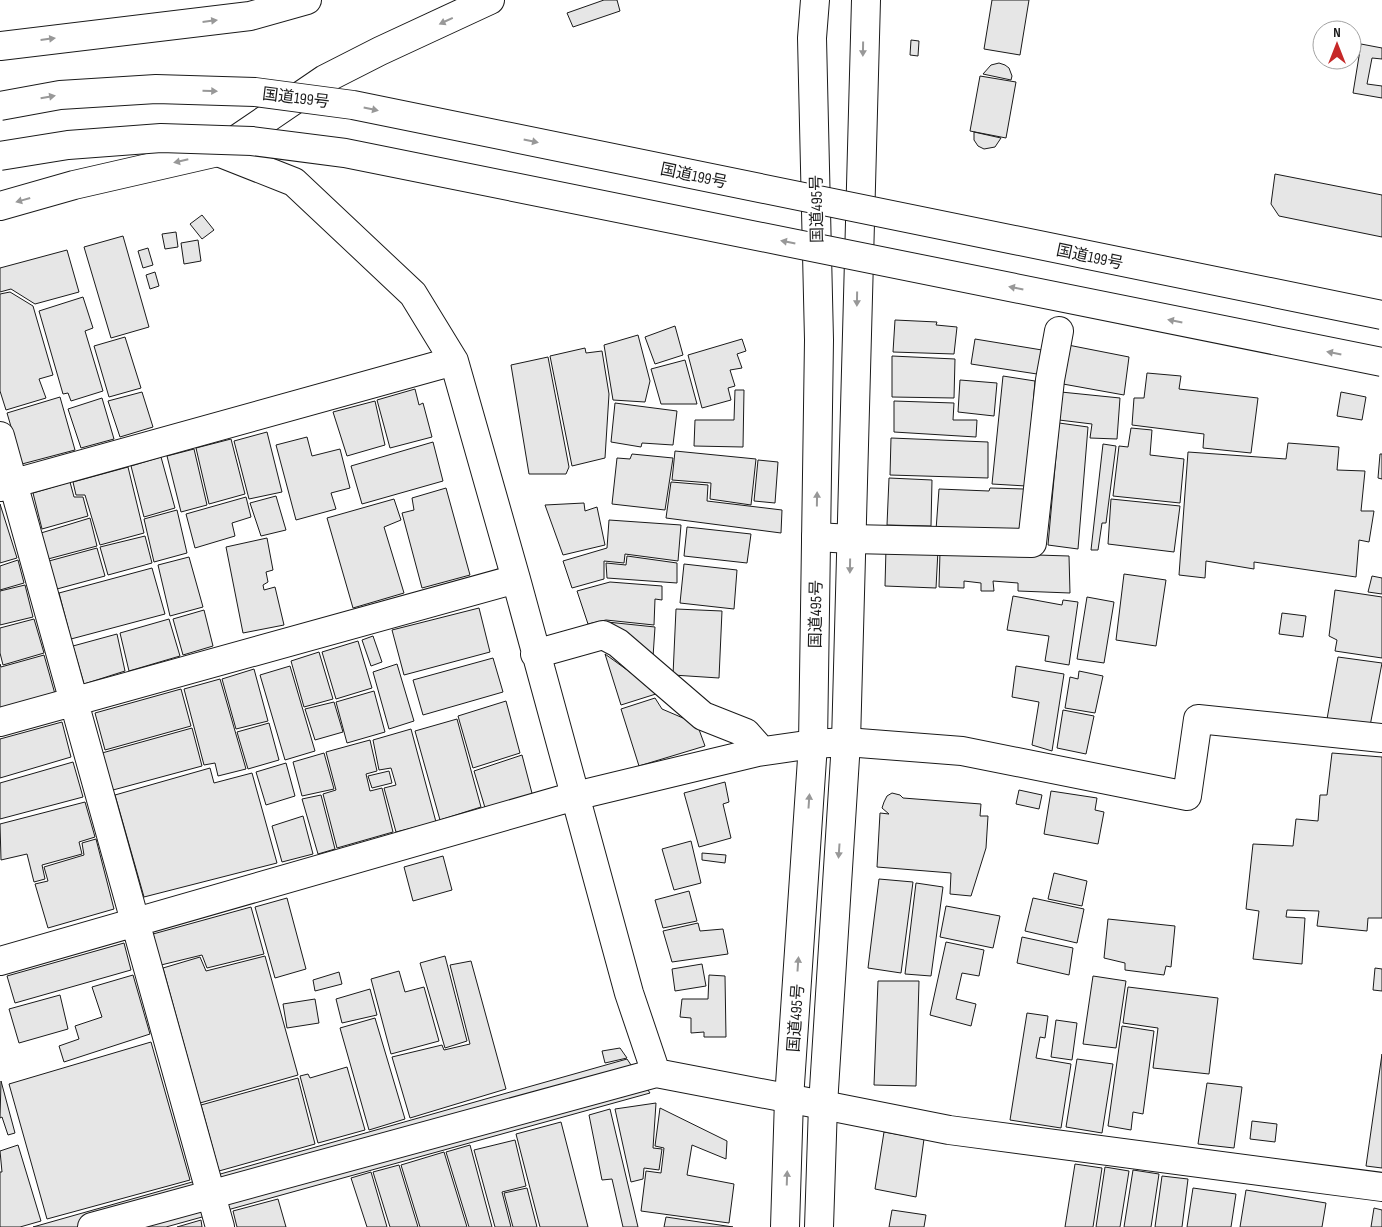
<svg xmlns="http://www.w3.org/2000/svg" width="1382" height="1227" font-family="'Sofia Sans Condensed','Noto Sans JP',sans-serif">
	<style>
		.building { fill: #e6e6e6; stroke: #1a1a1a }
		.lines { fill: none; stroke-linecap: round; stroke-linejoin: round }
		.street-casing { stroke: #1a1a1a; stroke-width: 30 }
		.secondary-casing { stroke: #1a1a1a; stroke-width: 30 }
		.highway-casing { stroke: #1a1a1a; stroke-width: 30 }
		.street { stroke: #fff; stroke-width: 28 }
		.secondary { stroke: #fff; stroke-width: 28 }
		.highway { stroke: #fff; stroke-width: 28 }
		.highway-bridge-casing { stroke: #1a1a1a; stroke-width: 30; stroke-linecap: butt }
		.highway-bridge { stroke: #fff; stroke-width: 28 }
		.oneway { fill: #989898 }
		.labels { text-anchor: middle; stroke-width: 4; stroke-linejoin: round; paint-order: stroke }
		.street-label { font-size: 16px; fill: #1a1a1a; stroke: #fff }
	</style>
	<rect width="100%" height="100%" fill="#fff"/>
	<path class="building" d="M604 0H617L620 11 573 27 567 13Z
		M992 0H1029L1020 55 984 49Z
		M911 40 919 41 918 56 910 55Z
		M1361 44 1382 48V59L1372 58 1367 84 1382 86V98L1353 93Z
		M999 63 1005 65 1009 68 1012 76 1011 80 983 74 991 65Z
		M980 76 1016 82 1006 138 970 131Z
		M974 132 1001 138 995 147 984 149 978 146 974 140Z
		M1275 174 1382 195V237L1279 216 1271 204Z
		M202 215 214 230 202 239 190 224Z
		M176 232 178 247 165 249 162 234Z
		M123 236 149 327 111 338 84 247Z
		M198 240 201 261 184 264 181 243Z
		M148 248 153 265 143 268 138 251Z
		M67 250 79 292 35 304 11 289 0 292V268Z
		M155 272 159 286 150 289 146 275Z
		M10 292 33 306 53 375 39 379 46 398 6 410 0 391V294Z
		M83 297 93 328 85 331 103 391 71 401 68 393 63 394 39 311Z
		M895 320 937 322 936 325 957 327 954 354 893 352Z
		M675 326 683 355 655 364 645 337Z
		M638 335 650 381 645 402 613 400 604 345Z
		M125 337 141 388 109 397 94 346Z
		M742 339 746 351 737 354 742 368 730 370 735 386 728 388 731 400 702 408 688 355Z
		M975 339 1042 350 1037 374 971 364Z
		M1068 345 1129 357 1124 395 1063 384Z
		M585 348 586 353 602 351 609 394 605 458 572 466 550 356Z
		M892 356 955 359 954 398 892 397Z
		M548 357 569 467 566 474H529L511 365Z
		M685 360 697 404H661L651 369Z
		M1147 373 1181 376 1179 389 1258 398 1251 453 1203 448 1204 434 1132 425 1134 398H1144Z
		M1003 376 1035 381 1026 486 992 484Z
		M960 380 997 383 994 416 958 412Z
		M415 389 419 405 423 403 432 437 390 448 377 400Z
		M735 390H744L743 447 694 446 695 420H734Z
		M142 392 153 427 120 437 108 401Z
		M1061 392 1120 398 1117 439 1090 438 1092 424 1059 420Z
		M1341 392 1366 397 1362 420 1337 416Z
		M60 397 75 450 22 464 7 413Z
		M102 398 114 439 81 448 68 409Z
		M375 401 385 445 347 456 333 412Z
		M894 401 954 403 953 420H977L976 437 894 432Z
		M615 403 677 411 673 445 642 443 641 447 611 442Z
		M1059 423 1088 427 1078 549 1048 545Z
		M1131 428 1152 430 1150 455 1184 459 1180 503 1113 496 1119 446 1128 447Z
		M267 432 282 492 249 499 234 441Z
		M307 437 312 456 340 449 350 488 331 493 336 509 296 520 276 445Z
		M891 438 988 442V478L890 475Z
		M231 439 245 494 209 504 196 448Z
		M433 442 443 481 362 504 351 466Z
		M1288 443 1339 447 1337 470 1365 471 1361 511H1374L1369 542 1359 540 1356 577 1254 562V569L1206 561 1205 578 1179 575 1188 452 1286 459Z
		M1103 444 1116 446 1106 523H1102L1098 550H1091Z
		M194 449 207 505 181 512 167 456Z
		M675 451 756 459 751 505 710 499 711 483 672 480Z
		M632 454 673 458 665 510 612 504 617 458 630 459Z
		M1380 454H1382V479L1378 478Z
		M161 457 175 508 144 517 131 466Z
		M758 460 778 462 775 503 754 501Z
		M128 467 144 533 100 545 85 495H76L73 482Z
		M889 478 932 480 931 526 887 525Z
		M70 482 74 497H83L88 516 42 529 33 493Z
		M671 482 708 485 707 501 782 510 781 533 666 518Z
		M446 488 470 575 422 588 402 513 414 510 412 498Z
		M990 488 1024 489 1023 531 936 530 939 489 989 491Z
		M276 496 286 530 261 536 250 503Z
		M246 497 251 517 232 523 235 536 195 548 186 514Z
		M394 499 401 520 384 527 404 593 353 608 327 518Z
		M1111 499 1180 506 1174 552 1108 544Z
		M584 503 585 511 597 507 605 545 563 555 545 505Z
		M0 504 17 558 0 563Z
		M177 510 187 553 154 562 144 519Z
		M90 518 97 546 48 559 41 533Z
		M609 520 681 525 678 561 625 554 624 563 604 561V579L572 588 563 561 607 548Z
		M687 527 751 534 747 563 684 556Z
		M145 536 152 563 108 575 100 547Z
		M267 538 273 570 266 572 268 582 263 585 264 590 275 587 284 625 243 633 226 547Z
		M97 548 105 576 57 589 49 561Z
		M886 548 938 550 936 588 885 586Z
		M940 552 1069 556 1070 593 1018 591V583L993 581 994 591H981V583L964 581V588L939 587Z
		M627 556 677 563V583L607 578 606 563 626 565Z
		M189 557 203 607 170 616 158 565Z
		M18 560 24 583 0 590V566Z
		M684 564 737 570 734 609 680 603Z
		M152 568 165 614 71 639 59 593Z
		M1124 574 1166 580 1156 646 1116 640Z
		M1372 576 1382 578V594L1368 592Z
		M610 582 662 586V600L655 599 654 625 606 620 588 624 577 591Z
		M25 585 33 617 0 625V591Z
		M1335 590 1382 597V658L1335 651 1337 640 1329 636Z
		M1013 596 1062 605 1063 600 1078 602 1069 665 1045 661 1049 636 1007 630Z
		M1087 597 1114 602 1104 663 1077 659Z
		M479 608 490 652 404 675 392 630Z
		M676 609 722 611 719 678 673 675Z
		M204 610 213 646 183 655 173 619Z
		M1282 613 1306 616 1303 637 1279 634Z
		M34 619 44 653 3 665 0 653V628Z
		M169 619 180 656 129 671 120 633Z
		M607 622 655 627 653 657 648 658Z
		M117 634 125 671 84 684 73 646Z
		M373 636 382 662 371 666 362 640Z
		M358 641 372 688 336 699 322 652Z
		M319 652 333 699 304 707 291 661Z
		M605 654 659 693 621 705Z
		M44 655 55 694 0 710V664L1 667Z
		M1338 657 1382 663 1370 726 1327 719Z
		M493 658 503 692 423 715 413 680Z
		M397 664 414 721 389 729 373 672Z
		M290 666 315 751 285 760 260 675Z
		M1016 666 1064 674 1052 751 1032 745 1039 702 1012 697Z
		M254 669 268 721 236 729 222 679Z
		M1079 671 1103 676 1095 713 1065 708 1070 677 1078 679Z
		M220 679 246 769 218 776 215 763 204 765 184 689Z
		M181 689 191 726 105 750 95 713Z
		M374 691 385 732 347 743 336 702Z
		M655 698 662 709 697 724 705 746 639 766 621 709Z
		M506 701 520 753 473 768 458 716Z
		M334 702 343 732 315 740 305 709Z
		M1063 710 1094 716 1086 754 1057 748Z
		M457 719 481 807 440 820 415 731Z
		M62 722 71 757 0 778V739Z
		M269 723 279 760 248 769 237 732Z
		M192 728 202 766 113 790 102 753Z
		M411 729 436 822 396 832 384 788 396 785 391 768 379 770 373 740Z
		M370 740 377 771 366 774 370 791 382 788 393 832 337 848 323 794 336 790 326 752Z
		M324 753 334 789 302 796 293 762Z
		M1332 753 1382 757V918H1368L1367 931 1317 926 1319 911 1287 910 1286 917 1305 918 1302 964 1253 959 1259 911 1246 909 1253 844 1293 846 1296 819 1318 821 1320 795H1327Z
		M522 755 533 797 486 811 474 771Z
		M73 762 83 797 0 819V783Z
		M286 763 295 796 266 805 256 772Z
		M210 768 214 783 252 773 277 863 144 897 115 795Z
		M389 771 392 783 372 788 368 776Z
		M725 782 729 802 723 804 731 838 699 847 684 793Z
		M1019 790 1042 795 1039 809 1016 804Z
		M1051 791 1097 798 1095 810 1104 812 1098 844 1044 834Z
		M892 793 900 795 903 798 981 804 980 816H988L986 848 971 896 950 894 951 873 877 867 880 813 889 814 882 808 884 802 887 796Z
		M321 795 335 849 318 854 302 799Z
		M85 802 95 837 79 842 82 854 42 865 45 879 34 882 27 854 1 860 0 824Z
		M303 816 313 854 282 862 272 826Z
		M96 839 114 909 48 928 35 884 48 881 44 867 84 855 82 843Z
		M691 841 701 883 674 890 662 849Z
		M702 853 726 855 725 863 702 860Z
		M443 856 452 890 413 901 404 867Z
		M1054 873 1087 881 1082 906 1048 899Z
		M879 879 913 882 901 973 868 968Z
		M916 883 943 887 931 976 905 974Z
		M689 891 697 921 663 928 655 900Z
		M287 898 306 969 275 978 255 907Z
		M1033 898 1084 909 1077 943 1025 931Z
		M946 906 1000 916 993 948 940 937Z
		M251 907 264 954 207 968 202 955 161 965 153 934Z
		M1108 919 1175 926 1171 967 1166 966 1164 975 1125 970V963L1104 958Z
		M698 923 700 931 723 929 728 954 672 962 663 931Z
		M1022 937 1073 948 1069 975 1017 963Z
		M946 942 984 950 979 976 962 973 956 999 976 1004 971 1026 930 1015Z
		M124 943 131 970 15 1003 7 976Z
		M265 956 298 1075 200 1103 163 968 200 957 206 971Z
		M445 956 467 1041 445 1048 420 963Z
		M471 961 506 1089 410 1118 392 1057 442 1045 444 1050 470 1044 450 965Z
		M702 964 706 986 675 991 672 969Z
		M1375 968 1382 969V991L1373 990Z
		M399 971 405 992 424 987 439 1041 391 1054 371 979Z
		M339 972 342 984 315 991 313 980Z
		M133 975 150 1034 64 1062 59 1046 79 1039 75 1026 102 1017 92 987Z
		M709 975 725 976 726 1037H704V1032L691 1033V1018L680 1017 682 999H708Z
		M1093 976 1126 981 1116 1048 1083 1044Z
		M878 981H919L916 1086 874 1085Z
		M1128 987 1218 998 1209 1074 1153 1068 1158 1028 1123 1023Z
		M370 989 377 1015 342 1023 336 999Z
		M60 995 68 1029 19 1043 9 1009Z
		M315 999 319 1023 287 1028 283 1004Z
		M1027 1013 1048 1016 1045 1038 1040 1037 1036 1058 1071 1064 1061 1128 1010 1120Z
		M375 1018 405 1119 369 1130 340 1028Z
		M1056 1020 1077 1023 1072 1060 1051 1057Z
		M1122 1026 1154 1031 1143 1114 1133 1112 1131 1130 1108 1126Z
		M151 1042 190 1180 47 1219 9 1084Z
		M620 1048 627 1058 605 1063 602 1051Z
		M1382 1054V1168L1366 1166Z
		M627 1059 650 1093 166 1227H33Z
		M1077 1059 1113 1064 1102 1133 1066 1127Z
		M347 1067 365 1130 318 1143 300 1076 308 1074 310 1078Z
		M298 1078 315 1144 219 1171 201 1105Z
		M1 1081 15 1133 8 1135 2 1117 0 1118Z
		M1207 1083 1242 1087 1234 1148 1198 1144Z
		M656 1103 653 1148 662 1149 659 1170 644 1168 643 1179 631 1182 615 1109Z
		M660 1108 727 1141 726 1159 692 1145 687 1175 734 1184 729 1223 641 1211 646 1171 661 1173 664 1148 655 1146Z
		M610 1109 638 1227H623L612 1179 602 1180 589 1115Z
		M1252 1121 1277 1124 1275 1142 1250 1139Z
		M561 1122 588 1227H540L516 1134Z
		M884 1132 924 1139 916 1197 875 1189Z
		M515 1140 526 1186 502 1192 511 1227H495L474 1150Z
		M18 1145 41 1221 20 1227H0V1172H2L0 1151Z
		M470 1145 492 1227H469L446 1152Z
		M444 1152 467 1227H420L401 1165Z
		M1075 1164 1102 1168 1093 1227H1065Z
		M399 1165 418 1227H390L373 1172Z
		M1105 1167 1129 1171 1120 1227H1096Z
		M1133 1170 1159 1174 1151 1227H1124Z
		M371 1172 387 1227H367L351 1178Z
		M1162 1176 1188 1179 1182 1227H1155Z
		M527 1188 537 1227H513L504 1193Z
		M1193 1188 1236 1194 1231 1227H1187Z
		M1246 1190 1326 1203 1322 1227H1240Z
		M278 1199 286 1227H237L233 1211Z
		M1374 1208 1382 1210V1227H1371Z
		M892 1210 926 1215 924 1227H889Z
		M666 1217 733 1227H664Z
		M201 1220 202 1227H177Z"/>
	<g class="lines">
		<defs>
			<path id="street" d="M218 152 294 182 413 294 454 361 516 579 629 993 656 1073
				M0 436 220 1227
				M0 487 454 361
				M816 537 851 539 1032 543 1050 380 1059 331
				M535 654 603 635 618 643 703 716 746 733 762 751
				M0 722 516 579
				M0 961 575 796 758 752 813 744 846 742 962 751 1187 796 1198 719 1382 738
				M92 1227 656 1073 823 1105 949 1130 1382 1187"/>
			<path id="secondary" d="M0 46 250 16 307 0
				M0 206 74 185 218 152 325 79 380 51 490 0"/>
			<path id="highway" d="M785 1227 789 1099 813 744 819 340 812 38 815 0
				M819 1227 823 1105 846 742 866 0"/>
		</defs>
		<use href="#street" class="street-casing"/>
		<use href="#secondary" class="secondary-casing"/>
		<use href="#highway" class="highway-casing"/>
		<use href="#street" class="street"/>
		<use href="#secondary" class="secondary"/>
		<use href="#highway" class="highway"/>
		<defs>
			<path id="highway-bridge" d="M0 106 60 95 156 89 255 92 353 105 1382 315
				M0 156 68 145 161 138 252 141 345 153 1382 362"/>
		</defs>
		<use href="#highway-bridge" class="highway-bridge-casing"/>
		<use href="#highway-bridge" class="highway-bridge"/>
	</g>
	<defs><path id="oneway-solid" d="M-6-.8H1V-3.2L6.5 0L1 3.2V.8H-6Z" transform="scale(1.25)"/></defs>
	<g class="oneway">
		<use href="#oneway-solid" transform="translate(210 21) rotate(-7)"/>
		<use href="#oneway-solid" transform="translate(446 21) rotate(155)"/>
		<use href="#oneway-solid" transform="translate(48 39) rotate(-7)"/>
		<use href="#oneway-solid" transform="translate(863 49) rotate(91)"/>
		<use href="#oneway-solid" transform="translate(210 91) rotate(2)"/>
		<use href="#oneway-solid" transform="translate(48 97) rotate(-10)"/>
		<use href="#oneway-solid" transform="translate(371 109) rotate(12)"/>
		<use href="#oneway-solid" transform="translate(531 141) rotate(12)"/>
		<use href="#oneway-solid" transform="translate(181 161) rotate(167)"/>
		<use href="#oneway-solid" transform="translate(23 200) rotate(164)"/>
		<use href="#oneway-solid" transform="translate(788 242) rotate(-169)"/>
		<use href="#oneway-solid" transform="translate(1016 288) rotate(-169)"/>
		<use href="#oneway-solid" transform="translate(857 299) rotate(91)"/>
		<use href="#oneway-solid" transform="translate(1175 321) rotate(-169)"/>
		<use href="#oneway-solid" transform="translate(1334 353) rotate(-169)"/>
		<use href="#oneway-solid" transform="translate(817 499) rotate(-89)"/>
		<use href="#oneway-solid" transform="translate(850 566) rotate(91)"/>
		<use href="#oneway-solid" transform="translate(809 801) rotate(-86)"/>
		<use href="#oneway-solid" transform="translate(839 851) rotate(94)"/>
		<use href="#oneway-solid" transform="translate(798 964) rotate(-86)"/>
		<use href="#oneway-solid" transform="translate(787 1178) rotate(-88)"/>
	</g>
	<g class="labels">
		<g class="street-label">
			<text transform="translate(296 97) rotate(7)" y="6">国道199号</text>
			<text transform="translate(694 175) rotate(12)" y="6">国道199号</text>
			<text transform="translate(816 209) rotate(-91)" y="6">国道495号</text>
			<text transform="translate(1090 256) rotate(12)" y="6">国道199号</text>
			<text transform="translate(815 614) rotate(-89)" y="6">国道495号</text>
			<text transform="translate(795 1018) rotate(-86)" y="6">国道495号</text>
		</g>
	</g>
	<g transform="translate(1337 45)"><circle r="24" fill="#ffffff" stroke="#a3a3a3"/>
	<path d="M0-4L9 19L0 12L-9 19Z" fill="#c62828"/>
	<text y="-8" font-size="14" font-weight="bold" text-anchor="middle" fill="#1a1a1a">N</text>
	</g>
</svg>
